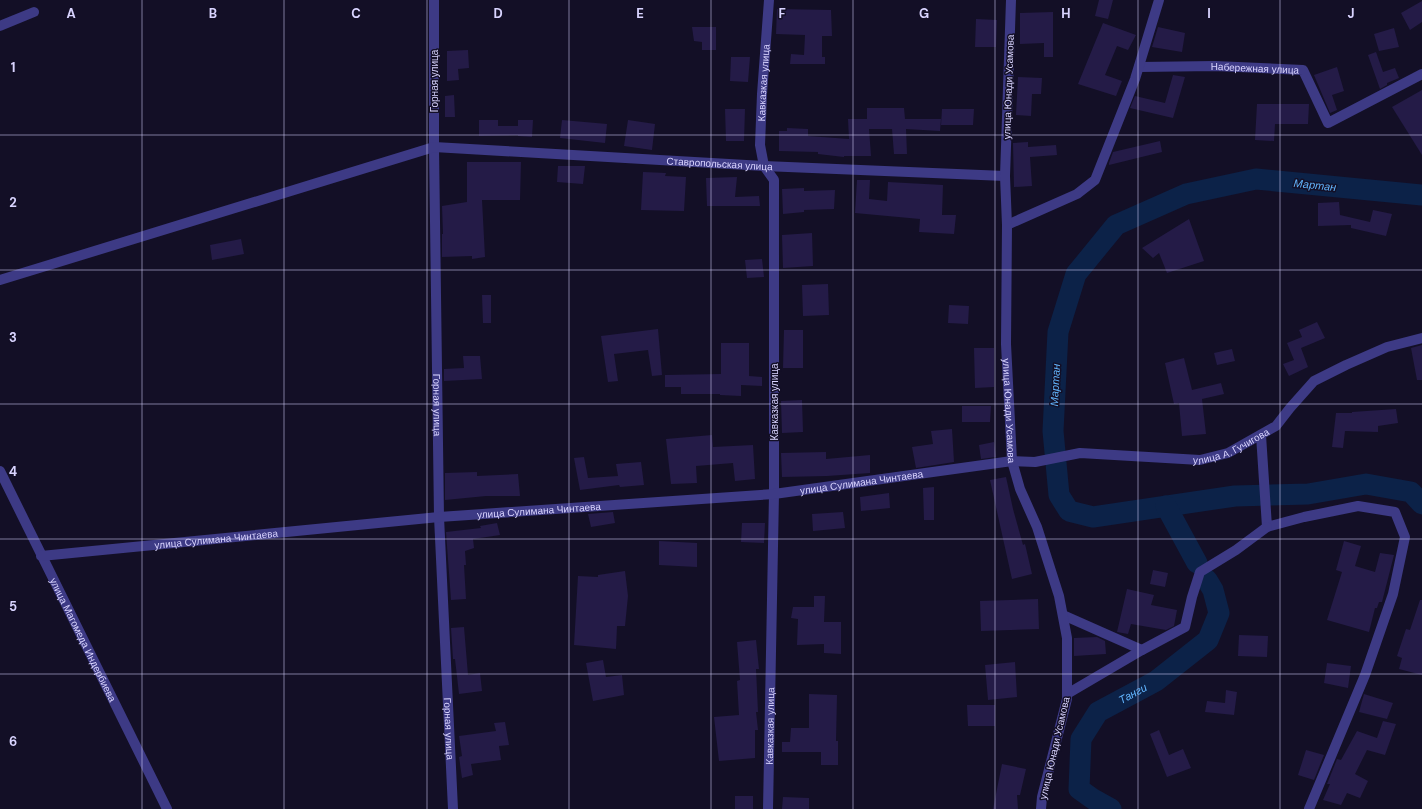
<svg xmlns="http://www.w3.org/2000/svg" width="1422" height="809" font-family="'DM Sans',sans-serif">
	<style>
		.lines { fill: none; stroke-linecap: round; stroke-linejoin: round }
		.river { stroke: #0c2248; stroke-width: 21 }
		.building { fill: #241b47 }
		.minor { stroke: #3d3a85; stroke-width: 10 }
		.tertiary { stroke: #3d3a85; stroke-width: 10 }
		.grid { fill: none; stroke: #d9d4ff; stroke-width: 1; stroke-opacity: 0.55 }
		.labels { text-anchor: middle; stroke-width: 3; stroke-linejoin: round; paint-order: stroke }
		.street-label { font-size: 10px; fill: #d9d4ff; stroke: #130f26 }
		.water-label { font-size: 11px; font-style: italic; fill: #62b6ff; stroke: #130f26 }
		.grid-label { font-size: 13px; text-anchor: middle; font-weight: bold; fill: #d9d4ff; stroke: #130f26; stroke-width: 3; stroke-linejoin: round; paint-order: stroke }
	</style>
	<rect width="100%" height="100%" fill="#130f26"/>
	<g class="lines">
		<g class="river">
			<path d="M1422 195 1256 179 1186 194 1116 225 1076 274 1058 332 1053 431 1059 495 1069 511 1093 517 1235 496 1308 494 1366 484 1411 492 1422 504"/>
			<path d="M1166 506 1197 563"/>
			<path id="s1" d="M1111 809 1093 799 1079 789 1081 739 1098 712 1156 681 1208 640 1219 613 1213 590 1207 580"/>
		</g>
	</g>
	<path class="building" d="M1099 0H1113L1108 19 1095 16Z
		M1422 1V22L1410 30 1401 13Z
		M777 9 831 10 832 36H822V57H825V64H790L791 54 804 55 805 35 776 34Z
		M1053 12V57H1044V43L1020 44V13Z
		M976 19 997 20 996 47H975Z
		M1103 23 1136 35 1128 50 1117 46 1105 75 1122 81 1116 96 1078 84Z
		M692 27H716V50H702V42L694 41Z
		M1158 27 1185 33 1182 52 1152 47Z
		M1394 28 1399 47 1379 51 1374 34Z
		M468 50 469 68 458 69 459 80 447 81V51Z
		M1376 52 1383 72 1395 68 1399 78 1387 83V85L1380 89 1368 55Z
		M731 57H750L748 82 730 81Z
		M1337 67 1344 91 1332 95 1337 110 1330 113 1314 75Z
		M1173 75 1185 77 1173 118 1130 108 1135 96 1165 103Z
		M1018 77 1042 78 1041 94H1032L1031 116 1016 115Z
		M1422 90V155L1392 107Z
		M454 95 455 117H445V96Z
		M1257 104H1309L1308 124H1275L1274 141 1255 140Z
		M867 108H904L905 119H941L940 131 906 129 907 154H894L892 129H869L871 156H844V157L818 154V152L779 151V131H787V128L808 129V136L849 139 848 119H867Z
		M725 109H745L744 141H726Z
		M942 109H974L973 125H941Z
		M479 120H498V126H518V120H533L532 137 518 136V135L479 136Z
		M562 120 607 124 605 143 560 138Z
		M628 120 655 124 652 150 624 146Z
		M1160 141 1162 152 1109 165V163L1113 152Z
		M1028 142V147L1056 145 1057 155 1030 157 1032 186 1014 187 1013 143Z
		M467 162H521L520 200H482L485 257 472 259V256L442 257V234H443L442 206 467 202Z
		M558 166H585L583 184 557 182Z
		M643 172 666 173 665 176 686 177 684 211 641 210Z
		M737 177 735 197 759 196 760 206H707L706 178Z
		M857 180H870L869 199 887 201 888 182 943 185 942 215H956L954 234 919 232 920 219 855 213Z
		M804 188V191L835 190 834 209 804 210V212L783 214 782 189Z
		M1339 202 1340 215 1370 222 1373 210 1392 214 1386 236 1351 228V225L1318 226V203Z
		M1189 219 1204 261 1167 273 1159 253 1153 258 1142 248Z
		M812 233 813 266 783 268 782 235Z
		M241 239 244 254 212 260 210 245Z
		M762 259 764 277 747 278 745 260Z
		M828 284 829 315 803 316 802 285Z
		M482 295H491V323H483Z
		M949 305 969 306 968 324 948 323Z
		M1317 322 1325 338 1301 348 1308 367 1289 376 1283 364 1294 360 1287 343 1302 337 1299 330Z
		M658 329 662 375 652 376 648 350 614 354 618 381 608 382 601 336Z
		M784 330H803V368H783Z
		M721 343H749V376L762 377V386L741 385V396L720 395V394H681V387H665V375L721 374Z
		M1422 345V380H1417L1411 348Z
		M974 348H994V387L975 388Z
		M1232 349 1235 361 1217 365 1214 353Z
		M463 356H480L482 379 444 381V369L464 368Z
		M1184 358 1192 390 1221 383 1224 394 1202 399 1206 434 1182 436 1179 403 1174 404 1165 363Z
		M802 400 803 432 782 433 781 401Z
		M962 406H991L990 422H962Z
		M1396 409 1398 423 1378 426V432L1345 431 1343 448 1332 447 1336 413H1352V412Z
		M952 429 954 462 916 468 912 447 933 444 931 431Z
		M712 435 713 447 753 445 755 479 735 481 733 463 696 466 697 483 671 484 666 439Z
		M994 442 996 457 981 459 979 445Z
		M826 452V459L870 455V473L827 476 782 477 781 453Z
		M584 457 588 478 618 476 616 464 641 462 644 485 620 487 619 485 580 490 574 458Z
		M477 472V476L518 474 520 496H486L445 500V473Z
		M1006 477 1013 509 1023 545 1025 544 1032 574 1012 579 990 480Z
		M934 487V520H924L923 488Z
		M889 493 890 508 861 511 860 497Z
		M613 512 615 523 591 527 588 514Z
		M843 512 845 528 813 531 812 514Z
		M497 523 500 535 473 539 474 548 465 551 466 565H464L466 599 451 600 446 532 481 528 480 526Z
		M742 523H765L764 543 741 542Z
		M659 541 697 543V567L659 565Z
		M1344 541 1361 546 1355 566 1375 572 1380 553 1394 555 1382 602H1379L1377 608H1375L1369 632 1327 620 1342 572 1336 570Z
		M1153 570 1168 573 1165 587 1150 584Z
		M625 571 628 596 625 626H617L616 649 574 645 578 576 598 577V575Z
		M1127 589 1154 595 1151 605 1177 610 1174 626 1166 630 1131 624 1128 634 1117 632Z
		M814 596H825L824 622H841V654L824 653V644L797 645 798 619 791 618 793 607H814Z
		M1038 599 1039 629 981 631 980 601Z
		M1420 600H1422V675L1399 669 1402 658 1397 656 1406 629 1410 630Z
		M464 627 468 675 480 673 482 691 459 694 455 659H453L451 628Z
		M1239 635 1268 636 1267 657 1238 656Z
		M1097 637 1105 641 1106 654 1074 656V638Z
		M756 640 759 669H756L758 712H756L758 730H755V758L719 761 714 717 739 715 737 681 740 680 737 642Z
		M603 660 606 677 622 675 624 695 593 701 586 663Z
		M1015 662 1017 697 988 700 985 665Z
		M1327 663 1351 666 1348 688 1324 683Z
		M1226 690 1237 692 1234 715 1205 712 1207 701 1225 703Z
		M809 694 837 695 836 741H838V765H821V752H782V742H790L791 728H809Z
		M1364 694 1393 703 1387 719 1359 712Z
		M967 705H995V726H968Z
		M1383 721 1396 724 1385 755 1367 750 1355 774 1368 781 1360 798 1347 793 1341 805 1323 800 1330 784H1327L1337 759 1341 760 1357 731 1377 738Z
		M505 722 509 745 499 746 501 760 471 764 473 775 462 778 459 757 462 756 459 736 496 731 494 723Z
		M1159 730 1169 755 1183 749 1191 768 1167 777 1150 734Z
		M1306 750 1324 755 1314 780 1298 775Z
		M1002 764 1026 769 1020 795H1017L1018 809H993Z
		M735 796H753V809H735Z
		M783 797 809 798V809H782Z"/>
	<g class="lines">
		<g class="minor">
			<path id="s2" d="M434 0V147L439 517 453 809"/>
			<path d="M0 26 34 12"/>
			<path id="s3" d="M1139 67 1215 66 1303 70 1328 123 1422 74"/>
			<path d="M1007 225 1077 194 1095 180 1135 79 1159 0"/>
			<path id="s4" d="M0 280 434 147 764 166 1005 176"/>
			<path d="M1261 435 1267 527 1304 517 1358 506 1395 512 1405 537 1393 594 1365 675 1309 809"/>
			<path d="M1063 615 1142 650"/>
			<path d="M1067 694 1142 650 1185 627 1192 597 1200 572 1236 550 1267 527"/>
			<path id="s5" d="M768 809 774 494V180L764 166 760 145 762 94 769 0"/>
		</g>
		<g class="tertiary">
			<path id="s6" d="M1011 0 1005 176 1007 225 1006 344 1012 461 1020 489 1037 527 1059 596 1067 638V699L1042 797 1041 809"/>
			<path id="s7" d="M0 471 167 809"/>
			<path id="s8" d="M41 556 439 517 774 494 1012 461 1035 462 1080 453 1200 460 1228 453 1276 426 1290 408 1314 381 1346 365 1387 347 1422 338"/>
		</g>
	</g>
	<path class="grid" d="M142 0V809M284 0V809M427 0V809M569 0V809M711 0V809M853 0V809M995 0V809M1138 0V809M1280 0V809M0 135H1422M0 270H1422M0 404H1422M0 539H1422M0 674H1422"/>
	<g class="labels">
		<g class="street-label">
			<text dy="4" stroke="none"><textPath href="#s3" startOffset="116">Набережная улица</textPath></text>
			<text transform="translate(434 81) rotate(-90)" y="4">Горная улица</text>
			<text dy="4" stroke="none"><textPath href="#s5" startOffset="730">Кавказкая улица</textPath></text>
			<text transform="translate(1008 87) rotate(-88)" y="4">улица Юнади Усамова</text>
			<text dy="4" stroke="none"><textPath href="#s4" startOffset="740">Ставропольская улица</textPath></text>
			<text transform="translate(774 402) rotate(-90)" y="4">Кавказкая улица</text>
			<text dy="4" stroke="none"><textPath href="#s2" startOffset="405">Горная улица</textPath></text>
			<text dy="4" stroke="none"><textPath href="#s6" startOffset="411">улица Юнади Усамова</textPath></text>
			<text dy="4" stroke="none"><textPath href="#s8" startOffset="1199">улица А. Гучигова</textPath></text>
			<text dy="4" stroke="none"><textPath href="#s8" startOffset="824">улица Сулимана Чинтаева</textPath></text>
			<text dy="4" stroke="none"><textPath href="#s8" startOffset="500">улица Сулимана Чинтаева</textPath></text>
			<text dy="4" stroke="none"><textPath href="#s8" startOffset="176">улица Сулимана Чинтаева</textPath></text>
			<text dy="4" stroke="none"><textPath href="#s7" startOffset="188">улица Магомеда Индербиева</textPath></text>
			<text dy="4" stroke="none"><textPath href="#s5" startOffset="83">Кавказкая улица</textPath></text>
			<text dy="4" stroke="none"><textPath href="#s2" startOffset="729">Горная улица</textPath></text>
			<text transform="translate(1054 748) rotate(-77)" y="4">улица Юнади Усамова</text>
		</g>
		<g class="water-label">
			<text transform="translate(1315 185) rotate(6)" y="4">Мартан</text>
			<text transform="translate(1055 385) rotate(-87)" y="4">Мартан</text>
			<text dy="4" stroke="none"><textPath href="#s1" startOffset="159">Танги</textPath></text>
		</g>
	</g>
	<g class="grid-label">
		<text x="71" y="18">A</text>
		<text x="213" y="18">B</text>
		<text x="356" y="18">C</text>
		<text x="498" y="18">D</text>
		<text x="640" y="18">E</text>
		<text x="782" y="18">F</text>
		<text x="924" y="18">G</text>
		<text x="1066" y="18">H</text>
		<text x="1209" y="18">I</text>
		<text x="1351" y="18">J</text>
		<text x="13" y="72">1</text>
		<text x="13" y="207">2</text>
		<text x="13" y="342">3</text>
		<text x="13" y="476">4</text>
		<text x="13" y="611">5</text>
		<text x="13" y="746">6</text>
	</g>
</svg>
